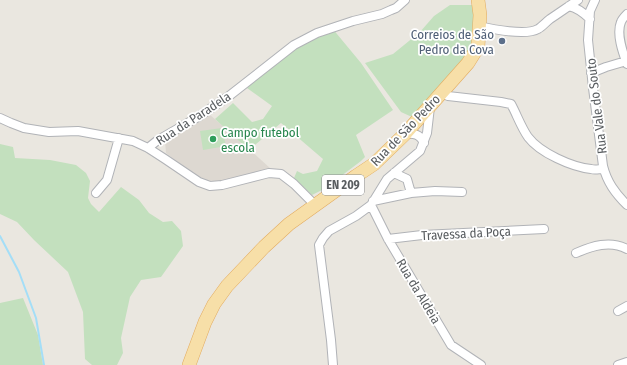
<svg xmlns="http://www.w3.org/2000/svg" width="627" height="365" font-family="'Fira Sans Condensed',sans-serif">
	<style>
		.education { fill: #ddd8d1 }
		.green { fill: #c3e0be }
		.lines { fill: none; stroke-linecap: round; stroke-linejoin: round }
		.stream { stroke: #a4def7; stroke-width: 2 }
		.minor-casing { stroke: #b1b3b7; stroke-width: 10 }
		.primary-casing { stroke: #e3ac60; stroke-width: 14 }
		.minor { stroke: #fff; stroke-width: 8 }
		.primary { stroke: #f7dfa8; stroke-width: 13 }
		.service-dot { fill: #5c6f8a; stroke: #fff; stroke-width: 1.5 }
		.leisure-dot { fill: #2e9e5b; stroke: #fff; stroke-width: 1.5 }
		.labels { text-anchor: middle; stroke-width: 3.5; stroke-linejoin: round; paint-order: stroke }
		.shield { fill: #fff; stroke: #8b8e90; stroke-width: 1 }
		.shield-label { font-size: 12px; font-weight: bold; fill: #595d60 }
		.service-label { font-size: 13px; fill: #4e5e75; stroke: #fff; text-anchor: end }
		.street-label { font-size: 13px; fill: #595d60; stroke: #fff }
		.leisure-label { font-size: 13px; fill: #27864d; stroke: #fff; text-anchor: start }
	</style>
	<rect width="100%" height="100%" fill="#eae7e0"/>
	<path class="education" d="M209 114 248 148 271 169 226 181H213L200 179 166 153 165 141Z"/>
	<path class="green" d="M450 5H474L475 31 468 53 412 117 401 112 365 63 393 54 420 32 434 16Z
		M332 28 361 63 393 110 356 135 365 157 361 161 324 189 312 195 294 178 297 171 303 174 317 171 323 159 281 123 249 150 215 119 233 103 252 122 263 119 272 106 247 88 294 45Z
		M222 128 226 146 203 150 200 131Z
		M0 144 13 147 15 158 50 160 76 165 86 173 90 181 88 198 91 204 99 212 121 187 139 200 149 213 163 222 172 221 181 231 183 246 161 277 141 280 130 297 121 338 123 353 117 365H92L85 359 83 312 68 272 34 240 17 222 0 214Z
		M23 298 38 335 43 365H0V303Z"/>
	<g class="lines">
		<path class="stream" d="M0 236 19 272 36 318 44 365"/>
		<defs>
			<path id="minor" d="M595 0 590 11 588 40 593 88 603 166C607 182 615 193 627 205
				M569 6C578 8 584 13 590 19
				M627 14C625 16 622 19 621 22 616 34 623 53 627 64
				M479 26C492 29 526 36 538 29 542 27 546 22 550 19 559 13 569 6 578 0
				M591 73 606 67 626 61
				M441 93 448 96 501 102 511 104C517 115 521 127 528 137 540 153 572 167 591 169 595 170 599 169 603 169
				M0 118 11 123 24 128 49 132 78 131 133 141 148 148 165 159 199 182 210 186 222 185 269 173 281 174 294 184 315 205
				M405 134C414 133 420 134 424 143
				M148 148 158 140 198 117 229 96 294 45 317 33 353 21 382 14 391 10 396 8 405 0
				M394 173 407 179 411 193
				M96 193 107 180 119 138
				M373 201 411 193 435 191 462 192
				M371 205 388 239 451 345 481 365
				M388 239 422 235 544 229
				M576 253C592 246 610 240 627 249
				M618 311 627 306
				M333 365 331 340 319 245 323 238 329 231 356 216 371 205 387 179 420 151 427 133 430 107
				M618 365 627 362"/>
			<path id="primary" d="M189 365 205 322 214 304 227 286 264 247 289 224 356 176 374 164 405 134 468 63 478 47 480 15 478 0"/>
		</defs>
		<use href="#minor" class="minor-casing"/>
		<use href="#primary" class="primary-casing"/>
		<use href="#minor" class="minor"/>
		<use href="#primary" class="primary"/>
	</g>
	<circle class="service-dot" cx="502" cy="41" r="4"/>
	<circle class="leisure-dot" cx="213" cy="139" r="4"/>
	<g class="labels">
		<rect class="shield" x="322" y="175" width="42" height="20" rx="3"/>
		<g class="shield-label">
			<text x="343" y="189">EN 209</text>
		</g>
		<g class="service-label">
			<text x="494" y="39">Correios de São<tspan x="494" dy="15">Pedro da Cova</tspan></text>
		</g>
		<g class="street-label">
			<text transform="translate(596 106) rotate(-97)" y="5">Rua Vale do Souto</text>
			<text transform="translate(193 118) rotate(-33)" y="5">Rua da Paradela</text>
			<text transform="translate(405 130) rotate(-46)" y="5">Rua de São Pedro</text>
			<text transform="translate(466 233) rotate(-3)" y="5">Travessa da Poça</text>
			<text transform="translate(419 291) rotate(59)" y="5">Rua da Aldeia</text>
		</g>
		<g class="leisure-label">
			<text x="221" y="137">Campo futebol<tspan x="221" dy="15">escola</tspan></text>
		</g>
	</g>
</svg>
